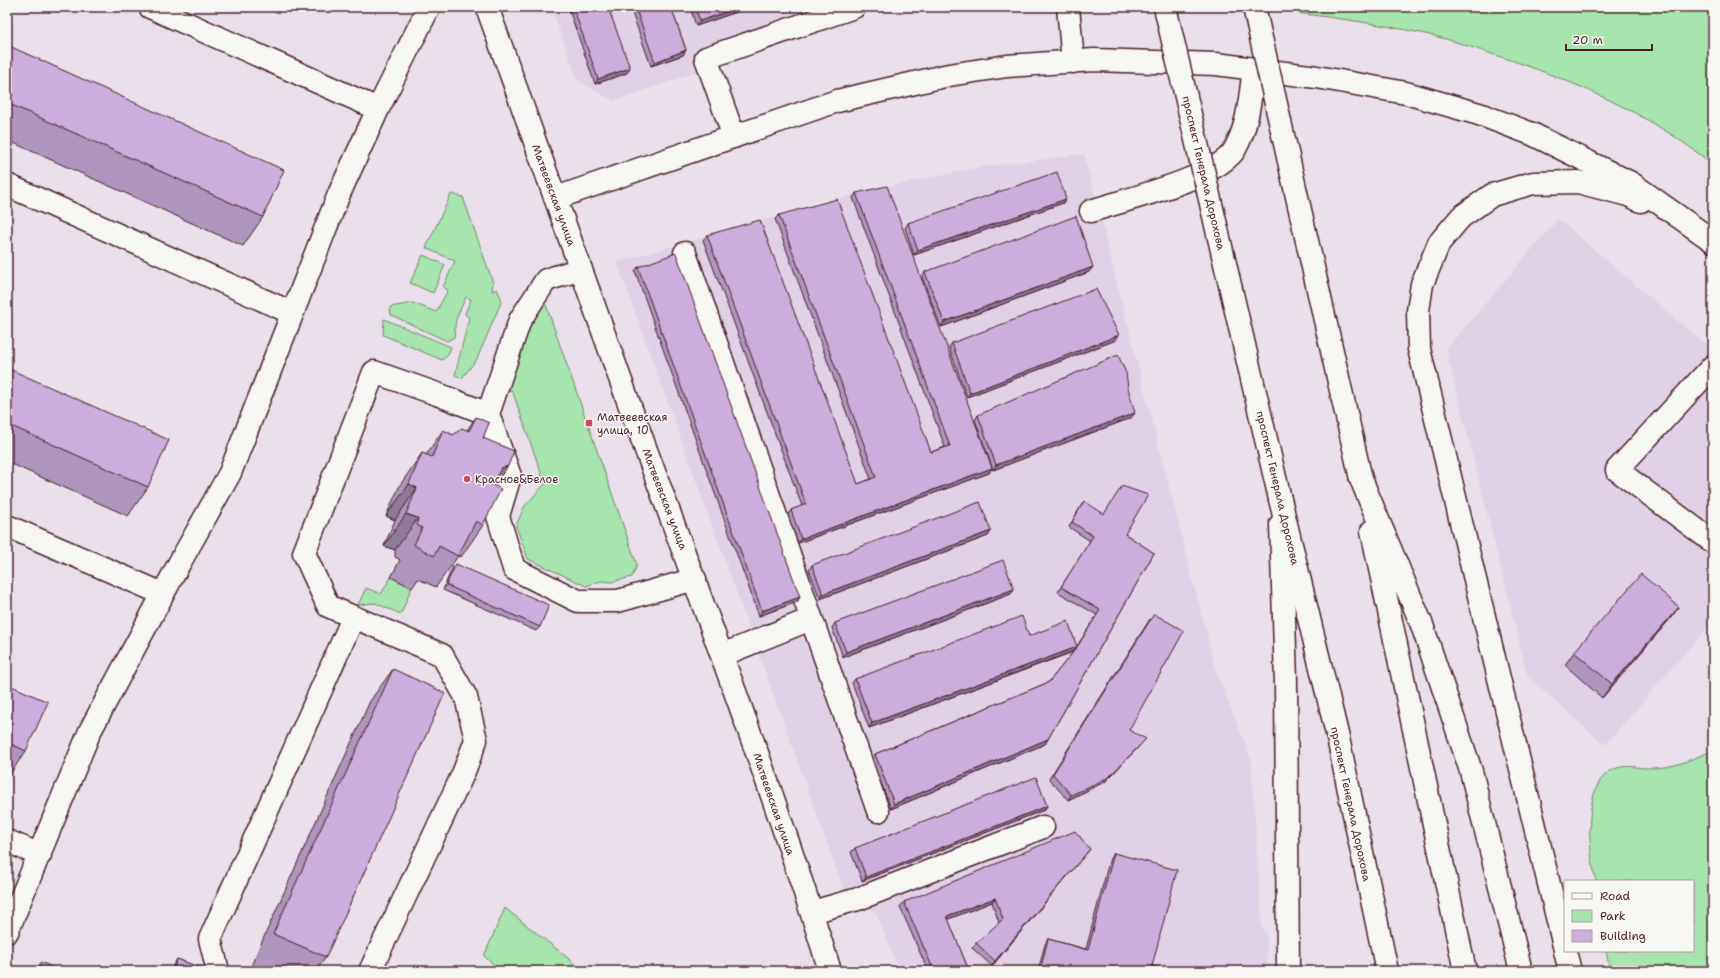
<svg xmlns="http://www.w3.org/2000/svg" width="1720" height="978" font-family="'Shantell Sans',sans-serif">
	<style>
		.built { fill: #e0d1e6 }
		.green { fill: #a6e6ae; stroke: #78826c }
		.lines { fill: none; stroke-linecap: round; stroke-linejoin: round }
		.minor-casing { stroke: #4a1f2b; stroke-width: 25 }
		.major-casing { stroke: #4a1f2b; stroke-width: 25 }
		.minor { stroke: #f6f6f2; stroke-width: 22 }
		.major { stroke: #f6f6f2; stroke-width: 22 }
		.major-bridge-casing { stroke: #4a1f2b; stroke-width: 25; stroke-linecap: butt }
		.major-bridge { stroke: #f6f6f2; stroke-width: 22 }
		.wall { fill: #af96bc; stroke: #4a1f2b }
		.shaded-wall { fill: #8e7a99; stroke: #4a1f2b }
		.building { fill: #cbaedb; stroke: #4a1f2b }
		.poi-dot { fill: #d1495b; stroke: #f6f6f2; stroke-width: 1.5 }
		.labels { text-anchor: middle; stroke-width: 3; stroke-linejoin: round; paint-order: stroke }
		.street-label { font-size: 11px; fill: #4a1f2b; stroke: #f6f6f2 }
		.poi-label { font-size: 11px; fill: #4a1f2b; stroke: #f6f6f2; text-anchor: start }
	</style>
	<rect width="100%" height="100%" fill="#e9e0eb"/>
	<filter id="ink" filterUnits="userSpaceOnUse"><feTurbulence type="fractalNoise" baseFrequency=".025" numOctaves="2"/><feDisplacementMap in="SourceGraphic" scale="8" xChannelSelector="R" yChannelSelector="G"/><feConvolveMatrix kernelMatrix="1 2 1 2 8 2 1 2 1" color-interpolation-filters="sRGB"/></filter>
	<g filter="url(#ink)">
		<path class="built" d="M551 7H879L614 101 578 81Z
			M1084 154 1216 671 1251 759 1262 928 1267 935V971H899L876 913 843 887 617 262 867 191 975 168Z
			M1558 219 1713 351V621L1605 745 1528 677 1446 349Z"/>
		<path class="green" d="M1294 7H1713V165C1651 113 1565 77 1489 53 1473 48 1458 42 1442 38 1394 26 1345 19 1296 13Z
			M451 194 463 197 493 283 492 291 497 289 502 300 477 359 462 378 455 375 469 318 465 314 471 299 466 297 456 319 454 337 447 341 391 315 390 307 413 303 436 312 448 290 443 287 455 261 426 248Z
			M423 255 445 265 433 293 410 283Z
			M546 305 637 565 632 577 611 582 601 581 586 586 528 559 516 526 524 507 545 484 512 390 494 394 532 308Z
			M384 319 451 347 447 356 442 360 383 335Z
			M391 577 412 587 401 614 375 603 358 605 366 588 381 594Z
			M1713 751V971H1610L1606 951H1693V881H1596C1589 851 1579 775 1621 767 1629 765 1638 768 1646 768 1653 768 1662 768 1670 766 1683 764 1700 755 1713 751Z
			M505 908 584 971H501L484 956Z"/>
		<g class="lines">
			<defs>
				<path id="minor" d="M150 7 378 109
					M487 7C535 141 582 275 631 409 699 595 771 781 830 971
					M1068 7 1073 62
					M734 137 706 58 854 7
					M7 185 292 313
					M556 198 837 101 949 75 1007 66 1094 60 1216 64 1317 77 1406 93 1479 114 1532 134 1631 183 1713 241
					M1091 211C1123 200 1219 178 1235 149 1249 124 1250 96 1254 69
					M685 253 878 811
					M581 269 546 280 520 320 488 414 510 476 498 516 514 569 578 601H618L695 579
					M1713 366 1617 470 1713 542
					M1281 524 1286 682 1288 971
					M7 526 163 594
					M722 655 811 619
					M7 841 40 855
					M812 912 858 899 1043 827
					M7 932 90 731 180 562 230 473 339 194 378 109 429 7
					M1565 950 1419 349 1418 311 1422 284 1439 243 1461 217 1492 195 1533 183 1578 182 1628 195 1641 201
					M1565 951 1570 971
					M218 971 210 939 353 618
					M370 971 463 774 476 740 466 697 442 655 328 606 304 553 374 372 437 394 488 414"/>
				<path id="major" d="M1361 479 1422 625 1471 771 1521 971
					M1280 499 1338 738 1387 971
					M1372 531 1465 971"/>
			</defs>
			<use href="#minor" class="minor-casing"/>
			<use href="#major" class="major-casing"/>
			<use href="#minor" class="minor"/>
			<use href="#major" class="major"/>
			<defs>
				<path id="major-bridge" d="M1165 7 1280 499
					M1254 7 1361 479"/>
			</defs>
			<use href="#major-bridge" class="major-bridge-casing"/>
			<use href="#major-bridge" class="major-bridge"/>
		</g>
		<path class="wall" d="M568 7H608L627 73 595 84Z
			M630 7H671L686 50 683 55 651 66Z
			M690 7H751L696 26Z
			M7 45 263 217 243 246 7 140Z
			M856 193 992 468 989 473 798 543 788 515 791 510 802 506 703 240 707 235 858 484 871 479 775 219 779 215 931 452 945 447 853 198Z
			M1063 203 914 255 905 228 908 223Z
			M638 267 800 597 797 602 759 616 635 271Z
			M925 272H1089L941 327 922 277Z
			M1116 340 967 397 949 347 952 343Z
			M7 368 148 487 128 516 7 462Z
			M978 415 1131 418 993 470 975 420Z
			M476 417 483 438 494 485 483 525 461 557 458 556 436 587 418 579 412 588 391 577 400 560 395 557V550L384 546 395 520 386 516 400 485 422 453 426 455 443 430 453 435 467 430Z
			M1084 501 1125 534 1154 553 1045 744 891 809 872 759 875 754 1049 682 1073 652 869 728 852 683 855 679 1029 636 1077 646 1097 615 1058 592 1090 541 1069 527 1081 506Z
			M991 531 988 536 820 599 809 570 812 565Z
			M456 564 540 627 536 631 443 590 452 568Z
			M1011 594 843 657 832 628 835 623Z
			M1679 607 1669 620 1602 698 1565 665 1574 652Z
			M1150 619 1129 730 1142 743 1106 781 1068 800 1049 779Z
			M393 669 326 957 316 971H263L251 966 370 701Z
			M7 684 26 751 7 778Z
			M1047 806 1044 810 862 881 851 852 855 848Z
			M1090 849 992 966 972 948 976 943 999 923 992 902 948 919 969 971H928L900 907 904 902Z
			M1114 853 1152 966 1170 971H1038L1045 944 1048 939 1086 949 1110 858Z
			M177 959 209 971H171L174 964Z"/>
		<path class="shaded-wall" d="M741 7H751L696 26 700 21Z
			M686 50 683 55 651 66 655 62Z
			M630 68 627 73 595 84 598 79Z
			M1066 199 1063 203 914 255 918 250Z
			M1093 267 1089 272 941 327 944 322Z
			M1119 335 1116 340 967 397 970 393Z
			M1135 413 1131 418 993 470 996 465Z
			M508 466 485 498 501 468Z
			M992 468 989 473 798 543 801 539Z
			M409 484 417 488 395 520 386 516Z
			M406 514 418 518 395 550 384 546Z
			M991 531 988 536 820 599 823 594Z
			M1014 589 1011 594 843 657 846 652Z
			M800 597 797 602 759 616 762 611Z
			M1679 607 1669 620 1602 698 1612 684Z
			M1077 647 1074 651 869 728 872 723Z
			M1048 739 1045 744 891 809 894 804Z
			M1146 739 1142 743 1106 781 1068 800 1071 795Z
			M1047 806 1044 810 862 881 866 877Z
			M1090 849 1086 853 992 966 995 961Z
			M995 898 992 902 944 921 947 916Z"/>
		<path class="building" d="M573 7H608L630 68 598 79Z
			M635 7H671L686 50 655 62Z
			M695 7H741L700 21Z
			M7 45 284 170 263 217 7 103Z
			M1057 172 1066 199 918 250 908 223Z
			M887 186 992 468 801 539 791 510 806 504 707 235 760 220 858 484 876 477 779 215 837 199 931 452 950 446 856 193Z
			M1076 216 1093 267 944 322 925 272Z
			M676 253 800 597 762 611 638 267Z
			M1096 289 1119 335 970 393 952 343Z
			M1118 355 1126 373 1128 388 1135 413 996 465 978 415Z
			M7 368 169 440 148 487 7 424Z
			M476 417 489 423 483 438 514 451 508 466 501 468 493 485 501 489 483 525 476 521 458 556 439 546 434 556 414 545 422 528 417 525 418 518 406 514 417 488 409 484 422 453 432 457 443 430 453 435 462 428 469 431Z
			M1122 486 1148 495 1125 534 1154 553 1048 739 894 804 875 754 1049 682 1077 647 872 723 855 679 1022 616 1029 636 1068 621 1077 647 1100 610 1061 587 1093 536 1072 522 1084 501 1104 514Z
			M980 502 991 531 823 594 812 565Z
			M1003 560 1014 589 846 652 835 623Z
			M456 564 549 605 540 627 446 585Z
			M1641 574 1679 607 1612 684 1574 652Z
			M1154 614 1184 631 1129 730 1146 739 1109 777 1071 795 1053 774Z
			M393 669 445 693 326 957 273 934Z
			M7 684 48 702 26 751 7 742Z
			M1036 777 1047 806 866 877 855 848Z
			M1075 831 1090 849 995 961 976 943 1003 919 995 898 947 916 969 971H934L904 902Z
			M1114 853 1177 870 1152 966 1170 971H1040L1048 939 1088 950Z
			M177 959 209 971H173Z
			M41 962 60 971H37Z"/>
	</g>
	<g class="poi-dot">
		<rect x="585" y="419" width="8" height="8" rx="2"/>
		<circle cx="467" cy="479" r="4"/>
	</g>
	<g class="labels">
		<g class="street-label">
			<text transform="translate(1204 173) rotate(77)" y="4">проспект Генерала Дорохова</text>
			<text transform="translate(554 195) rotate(70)" y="4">Матвеевская улица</text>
			<text transform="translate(1278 488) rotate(77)" y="4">проспект Генерала Дорохова</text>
			<text transform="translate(665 499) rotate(69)" y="4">Матвеевская улица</text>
			<text transform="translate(774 804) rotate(71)" y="4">Матвеевская улица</text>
			<text transform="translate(1351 804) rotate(78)" y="4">проспект Генерала Дорохова</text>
		</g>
		<g class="poi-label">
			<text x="597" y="421">Матвеевская<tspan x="597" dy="13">улица, 10</tspan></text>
			<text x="475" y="483">Красное&amp;Белое</text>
		</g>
	</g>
	<rect width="1720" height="978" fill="none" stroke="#f6f6f2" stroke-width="24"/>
	<rect x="12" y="12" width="1696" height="954" fill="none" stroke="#4a1f2b" stroke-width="1.5" filter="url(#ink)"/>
	<rect x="1564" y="880" width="130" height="72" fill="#f6f6f2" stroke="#b1a0a2"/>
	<rect x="1572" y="893" width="20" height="6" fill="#f6f6f2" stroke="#b1a0a2"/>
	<text x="1600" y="900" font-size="12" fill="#4a1f2b">Road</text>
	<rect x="1572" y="910" width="20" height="12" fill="#a6e6ae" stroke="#b1a0a2"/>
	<text x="1600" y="920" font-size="12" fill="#4a1f2b">Park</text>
	<rect x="1572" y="930" width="20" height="12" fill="#cbaedb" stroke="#b1a0a2"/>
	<text x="1600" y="940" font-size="12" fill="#4a1f2b">Building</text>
	<path d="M1566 44v6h86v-6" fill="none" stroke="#4a1f2b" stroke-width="2"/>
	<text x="1572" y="44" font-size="12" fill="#4a1f2b" stroke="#f6f6f2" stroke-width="3" paint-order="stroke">20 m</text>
</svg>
